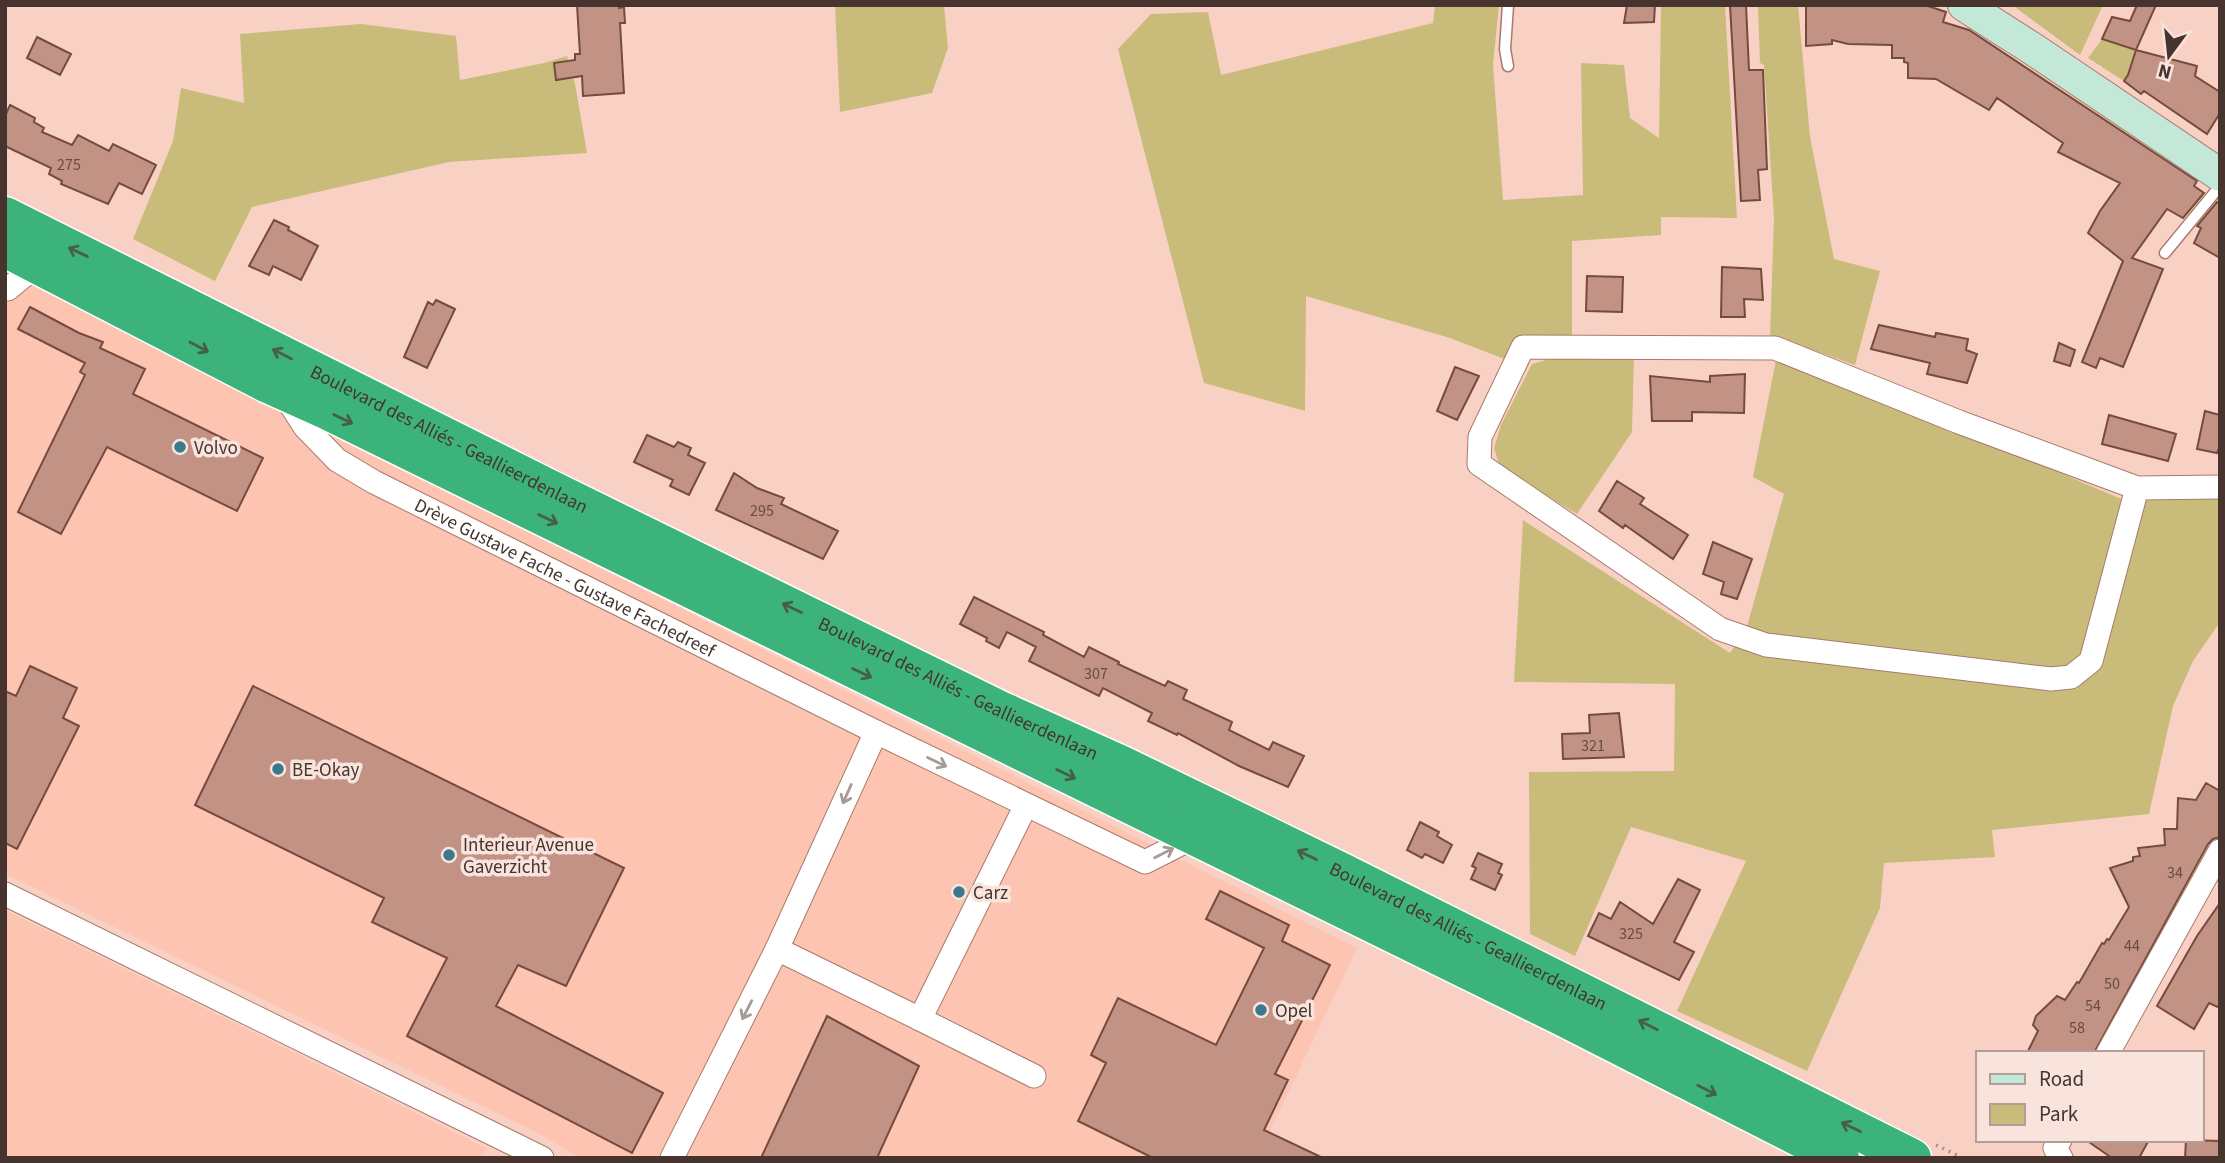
<svg xmlns="http://www.w3.org/2000/svg" width="2225" height="1163" font-family="'Source Sans 3',sans-serif">
	<style>
		.built { fill: #fdc4b1 }
		.green { fill: #c9bc7a }
		.building { fill: #c29384; stroke: #754b3e; stroke-width: 2 }
		.lines { fill: none; stroke-linecap: round; stroke-linejoin: round }
		.lane-casing { stroke: #a87a6c; stroke-width: 13 }
		.street-casing { stroke: #a87a6c; stroke-width: 25 }
		.secondary-casing { stroke: #a87a6c; stroke-width: 34 }
		.highway-casing { stroke: #fff; stroke-width: 41 }
		.path { stroke: #ac8d83; stroke-width: 3.5; stroke-dasharray: 2 5; stroke-linecap: butt }
		.lane { stroke: #fff; stroke-width: 10 }
		.street { stroke: #fff; stroke-width: 23 }
		.secondary { stroke: #c4e8d7; stroke-width: 32 }
		.highway { stroke: #3cb37a; stroke-width: 38 }
		.oneway { stroke: #446049 }
		.oneway2 { stroke: #a49a96 }
		.poi-dot { fill: #397b8d; stroke: #f8e3dd; stroke-width: 2.5 }
		.labels { text-anchor: middle; stroke-width: 7; stroke-linejoin: round; paint-order: stroke }
		.number-label { font-size: 16px; fill: #664c44 }
		.street-label { font-size: 19px; fill: #48342e; stroke: #f8e3dd }
		.poi-label { font-size: 19px; fill: #48342e; stroke: #f8e3dd; text-anchor: start }
	</style>
	<rect width="100%" height="100%" fill="#f9d1c4"/>
	<path class="built" d="M5 269 1357 948 1257 1158H580L538 1133 5 874Z
		M5 910 184 998 486 1148 481 1158H5Z"/>
	<path class="green" d="M835 5H944L948 48 932 93 840 112Z
		M1435 5H1499L1493 65 1503 200 1583 195 1581 63 1624 65 1630 118 1659 138 1661 5H1725L1737 218 1661 217V235L1572 241V338L1507 360 1450 338 1306 296 1305 411 1204 383 1118 49 1151 14 1208 12 1221 75 1433 23Z
		M1758 5H1798L1810 137 1834 259 1880 271 1855 365 1770 335 1774 218 1764 65 1760 63Z
		M2012 5H2103L2080 55Z
		M361 24 456 36 460 80 544 63 567 56 575 84 587 153 449 162 252 207 215 281 133 239 173 141 181 88 244 103 240 34Z
		M2102 39 2136 50V64L2124 81 2088 58Z
		M1563 355H1634L1632 432 1577 514 1500 468 1494 448 1501 425 1532 364Z
		M1777 355 1848 383 2126 501 2220 498V622L2193 661 2173 706 2149 814 1992 830 1995 857 1884 863 1880 908 1807 1071 1677 1011 1746 861 1631 827 1575 956 1530 934 1529 772 1674 771 1675 684 1514 682 1523 520 1730 653 1746 630 1784 494 1753 477Z"/>
	<path class="building" d="M577 5H619V8L624 7 625 23H620L624 93 583 96 582 76 556 80 554 63 575 60V54H580Z
		M1627 5H1655L1654 22 1624 23Z
		M1730 5H1746L1749 70H1763L1767 169 1758 170 1760 200 1741 201Z
		M1806 5H1925L1946 12 1943 22 1969 30 2197 181 2194 186 2204 193 2183 218 2167 209 2132 258 2163 269 2123 367 2100 358 2096 368 2082 362 2123 261 2088 233 2100 211 2120 183 2058 152 2063 143 1997 98 1989 110 1936 79 1908 78V63L1904 62V58H1892V45L1848 44 1832 40V44L1806 46Z
		M2137 5H2156L2136 50 2102 39 2112 17 2130 21Z
		M37 37 71 54 60 75 27 58Z
		M2136 50 2197 66 2195 76 2220 92V113L2207 134 2144 91 2141 94 2124 81 2128 75Z
		M10 105 35 118 34 122 44 128 42 132 72 145 78 135 109 151 113 144 156 165 142 194 119 183 108 204 61 184 62 181 49 174 51 168 5 146V116Z
		M2217 202 2220 204V258L2194 243 2201 228 2197 226Z
		M274 220 289 227 288 230 318 246 301 280 273 266 269 275 249 266Z
		M1722 267 1761 269 1763 300 1744 299 1745 317H1721Z
		M1587 276 1623 277 1622 312 1586 311Z
		M436 300 455 309 427 368 404 357 428 302 433 305Z
		M30 307 79 333 103 342 100 348 145 369 133 394 263 458 237 511 107 447 61 534 18 512 85 375 80 372 85 363 18 329Z
		M1879 325 1935 337 1936 333 1968 339 1966 350 1977 354 1967 383 1927 374 1930 363 1871 349Z
		M2059 343 2075 350 2070 366 2054 361Z
		M1455 367 1479 376 1457 420 1437 411Z
		M1745 374 1744 413 1692 412V421H1652L1650 376 1710 382V376Z
		M2205 411 2220 415V446L2217 453 2197 449Z
		M2109 415 2176 434 2168 461 2102 444Z
		M647 435 674 447 678 442 691 448 688 455 705 463 689 495 670 486 673 480 634 462Z
		M734 473 757 488 784 498 781 504 838 531 823 559 716 510Z
		M1617 481 1644 498 1640 504 1688 535 1673 559 1625 525 1623 528 1599 511Z
		M1713 542 1752 559 1737 599 1721 594 1724 582 1703 574Z
		M974 597 1044 632 1043 635 1084 657 1089 647 1119 662 1118 664 1165 686 1168 681 1187 690 1183 699 1232 722 1229 730 1269 750 1273 742 1304 756 1288 787 1239 766 1178 733 1177 735 1148 721 1152 713 1103 688 1099 696 1029 661 1036 647 1007 632 999 648 986 641 987 638 960 624Z
		M30 666 77 688 63 718 79 726 17 849 5 843V691L16 696Z
		M253 686 624 868 566 986 518 965 496 1006 663 1093 632 1153 407 1036 447 958 372 922 384 898 195 805Z
		M1619 713 1624 757 1563 759 1562 734 1590 733 1589 715Z
		M2206 783 2220 791V837L2213 839 2208 844 2094 1053H2027L2038 1031 2033 1025 2036 1016 2057 996 2065 1000 2077 982 2079 983 2102 943 2104 944 2107 939 2109 940 2129 907 2110 868 2133 861V857L2140 856 2138 848 2165 845 2164 829H2177L2178 798 2196 800Z
		M1420 822 1439 832 1437 836 1452 845 1443 863 1425 854 1422 858 1407 850Z
		M1478 853 1502 864 1498 873 1502 875 1495 890 1471 879 1476 868 1472 866Z
		M1678 879 1700 890 1674 942 1694 952 1679 980 1588 936 1599 913 1611 919 1620 902 1653 924Z
		M1220 891 1289 925 1282 941 1330 965 1275 1074 1288 1080 1264 1130 1323 1158H1153L1078 1121 1106 1063 1091 1055 1118 998 1216 1045 1264 948 1206 919Z
		M2220 903V1008L2209 1003 2194 1029 2157 1006 2197 936Z
		M827 1016 919 1066 877 1158H761Z
		M2086 1140H2149L2139 1158H2112Z
		M2186 1140 2220 1141V1158H2185Z"/>
	<g class="lines">
		<defs>
			<path id="lane" d="M1508 66 1505 49 1508 5
				M2165 253 2220 186"/>
			<g id="street">
				<path d="M5 288 8 289 38 264"/>
				<path id="s1" d="M283 393 305 427 337 460 374 482 876 732 1145 862 1194 837"/>
				<path d="M2137 488 2091 661 2071 677 2051 679 1766 645 1720 629 1479 464 1480 437 1523 347 1775 348 1959 422 2137 488 2220 487"/>
				<path d="M5 894 542 1158"/>
				<path d="M777 949 920 1019 1026 805"/>
				<path d="M920 1019 1034 1076"/>
				<path d="M2108 1053 2220 851"/>
				<path d="M2060 1140 2055 1148 2061 1158"/>
				<path d="M672 1158 777 949 876 732"/>
			</g>
			<path id="secondary" d="M1964 5 2033 49 2220 175"/>
			<g id="highway">
				<path id="s2" d="M5 216 554 491 1002 711 1122 765 1342 872 1912 1158"/>
				<path d="M5 248 268 384 326 410 1559 1015 1840 1158"/>
			</g>
		</defs>
		<use href="#lane" class="lane-casing"/>
		<use href="#street" class="street-casing"/>
		<use href="#secondary" class="secondary-casing"/>
		<use href="#highway" class="highway-casing"/>
		<path class="path" d="M1936 1145 1963 1158"/>
		<use href="#lane" class="lane"/>
		<use href="#street" class="street"/>
		<use href="#secondary" class="secondary"/>
		<use href="#highway" class="highway"/>
	</g>
	<defs><path id="oneway-shaft" d="M-6 0H5M1.5-3L5.5 0L1.5 3" fill="none" stroke-width="1.6" stroke-linecap="round" stroke-linejoin="round" transform="scale(1.75)"/></defs>
	<g class="oneway">
		<use href="#oneway-shaft" transform="translate(78 252) rotate(-154)"/>
		<use href="#oneway-shaft" transform="translate(199 347) rotate(28)"/>
		<use href="#oneway-shaft" transform="translate(282 354) rotate(-153)"/>
		<use href="#oneway-shaft" transform="translate(343 419) rotate(26)"/>
		<use href="#oneway-shaft" transform="translate(548 519) rotate(26)"/>
		<use href="#oneway-shaft" transform="translate(792 608) rotate(-154)"/>
		<use href="#oneway-shaft" transform="translate(862 673) rotate(26)"/>
		<use href="#oneway-shaft" transform="translate(1066 774) rotate(26)"/>
		<use href="#oneway-shaft" transform="translate(1307 855) rotate(-154)"/>
		<use href="#oneway-shaft" transform="translate(1648 1025) rotate(-153)"/>
		<use href="#oneway-shaft" transform="translate(1707 1090) rotate(27)"/>
		<use href="#oneway-shaft" transform="translate(1851 1127) rotate(-154)"/>
	</g>
	<g class="oneway2">
		<use href="#oneway-shaft" transform="translate(937 762) rotate(26)"/>
		<use href="#oneway-shaft" transform="translate(847 794) rotate(114)"/>
		<use href="#oneway-shaft" transform="translate(1164 853) rotate(-27)"/>
		<use href="#oneway-shaft" transform="translate(747 1010) rotate(117)"/>
	</g>
	<g class="poi-dot">
		<circle cx="180" cy="447" r="7"/>
		<circle cx="278" cy="769" r="7"/>
		<circle cx="449" cy="855" r="7"/>
		<circle cx="959" cy="892" r="7"/>
		<circle cx="1261" cy="1010" r="7"/>
	</g>
	<g class="labels">
		<g class="number-label">
			<text x="69" y="170">275</text>
			<text x="762" y="516">295</text>
			<text x="1096" y="679">307</text>
			<text x="1593" y="751">321</text>
			<text x="2175" y="878">34</text>
			<text x="1631" y="939">325</text>
			<text x="2132" y="951">44</text>
			<text x="2112" y="989">50</text>
			<text x="2093" y="1011">54</text>
			<text x="2077" y="1033">58</text>
		</g>
		<g class="street-label">
			<text dy="7" stroke="none"><textPath href="#s2" startOffset="497">Boulevard des Alliés - Geallieerdenlaan</textPath></text>
			<text dy="7" stroke="none"><textPath href="#s1" startOffset="343">Drève Gustave Fache - Gustave Fachedreef</textPath></text>
			<text dy="7" stroke="none"><textPath href="#s2" startOffset="1064">Boulevard des Alliés - Geallieerdenlaan</textPath></text>
			<text dy="7" stroke="none"><textPath href="#s2" startOffset="1631">Boulevard des Alliés - Geallieerdenlaan</textPath></text>
		</g>
		<g class="poi-label">
			<text x="194" y="454">Volvo</text>
			<text x="292" y="776">BE-Okay</text>
			<text x="463" y="851">Interieur Avenue<tspan x="463" dy="22">Gaverzicht</tspan></text>
			<text x="973" y="899">Carz</text>
			<text x="1275" y="1017">Opel</text>
		</g>
	</g>
	<rect width="2225" height="1163" fill="none" stroke="#48342e" stroke-width="14"/>
	<rect x="1976" y="1051" width="228" height="91" fill="#f8e3dd" stroke="#b29d97" stroke-width="2"/>
	<rect x="1990" y="1074" width="35" height="10" fill="#c4e8d7" stroke="#b29d97" stroke-width="2"/>
	<text x="2039" y="1086" font-size="21" fill="#48342e">Road</text>
	<rect x="1990" y="1104" width="35" height="21" fill="#c9bc7a" stroke="#b29d97" stroke-width="2"/>
	<text x="2039" y="1121" font-size="21" fill="#48342e">Park</text>
	<g transform="translate(2169 56) rotate(195)" stroke="#f8e3dd" stroke-width="5" paint-order="stroke">
	<path d="M0-5L12 26L0 18L-12 26Z" fill="#48342e"/>
	<text y="-10" font-size="19" font-weight="bold" text-anchor="middle" fill="#48342e">N</text>
	</g>
</svg>
